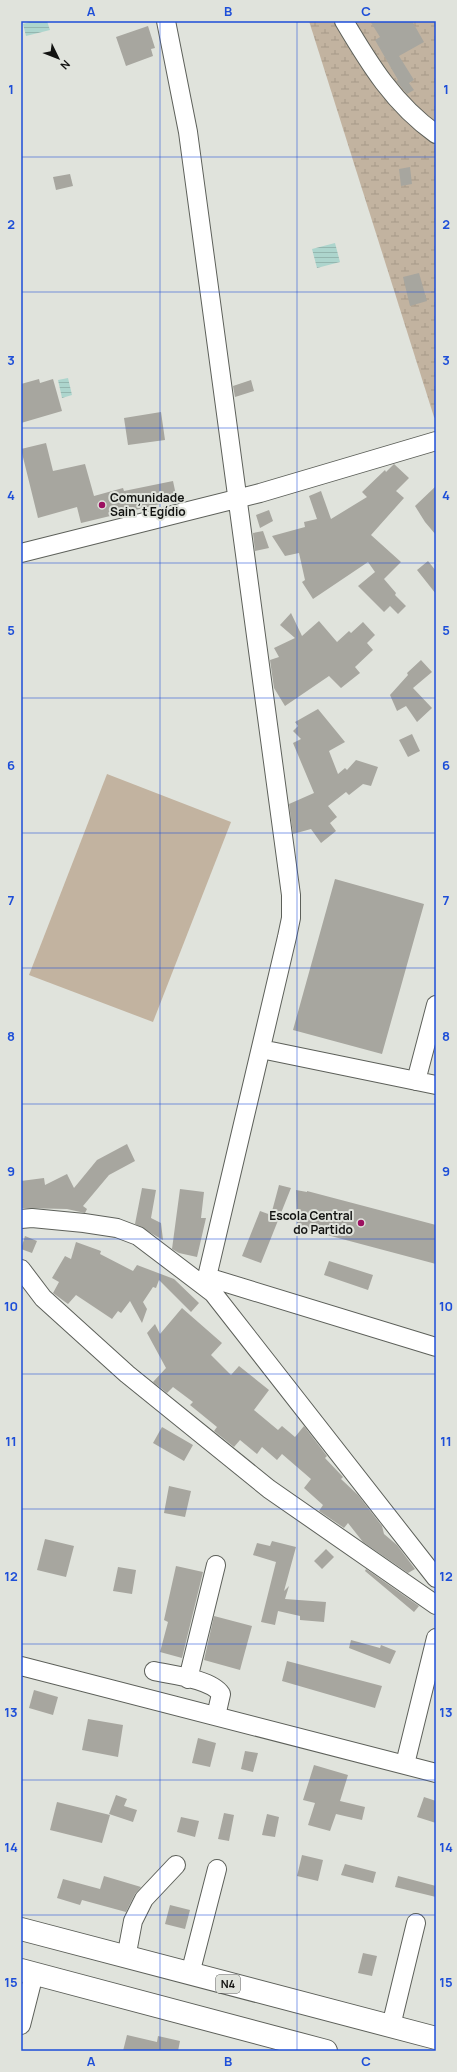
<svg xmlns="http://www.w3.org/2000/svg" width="457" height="2072" font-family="Manrope,sans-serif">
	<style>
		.wetland { fill: url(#wetland-marsh) }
		.pitch { fill: #c2b3a0 }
		.water { fill: url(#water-rules) }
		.building { fill: #a7a69f }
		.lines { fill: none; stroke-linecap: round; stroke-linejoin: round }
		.minor-casing { stroke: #5d605a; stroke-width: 20 }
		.highway-casing { stroke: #5d605a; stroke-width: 24 }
		.minor { stroke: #fff; stroke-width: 18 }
		.highway { stroke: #fff; stroke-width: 22 }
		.grid { fill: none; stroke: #1d4ed8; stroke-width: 1; stroke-opacity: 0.55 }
		.poi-dot { fill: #9c1060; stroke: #e0e3dc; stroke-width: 1.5 }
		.labels { text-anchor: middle; stroke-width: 4; stroke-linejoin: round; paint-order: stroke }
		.shield { fill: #e0e3dc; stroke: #50514e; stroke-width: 1 }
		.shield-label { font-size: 11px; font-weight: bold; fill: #121311 }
		.poi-label { font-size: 12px; font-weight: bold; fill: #121311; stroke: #e0e3dc; text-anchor: start }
		.neatline { fill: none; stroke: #1d4ed8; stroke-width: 1.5 }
		.grid-label { font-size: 13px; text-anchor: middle; font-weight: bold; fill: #1d4ed8 }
	</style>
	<defs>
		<pattern id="wetland-marsh" width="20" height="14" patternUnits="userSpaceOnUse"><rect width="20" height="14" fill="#c2b3a0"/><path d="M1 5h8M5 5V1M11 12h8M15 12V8" fill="none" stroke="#a69989"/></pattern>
		<pattern id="water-rules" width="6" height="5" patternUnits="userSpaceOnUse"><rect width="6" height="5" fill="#add5cd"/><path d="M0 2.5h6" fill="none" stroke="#94b6af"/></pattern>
	</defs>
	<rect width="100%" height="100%" fill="#e0e3dc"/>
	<path class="wetland" d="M309 21H436V419L434 417Z"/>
	<path class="pitch" d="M107 774 231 822 153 1022 29 975Z"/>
	<path class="water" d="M33 21H47L50 30 26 36 23 24Z
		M335 243 340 262 317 268 312 249Z
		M68 378 72 395 62 398 58 380Z"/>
	<path class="building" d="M370 21H412L424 42 399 56 414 80 409 83 414 90 407 94 396 81 398 80 375 40 380 37Z
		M148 26 155 48 151 49 153 56 126 66 116 37Z
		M410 167 412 184 401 186 399 169Z
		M70 174 73 186 56 190 53 177Z
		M419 273 427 301 410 306 403 277Z
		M39 379 40 383 53 379 62 411 21 423V384Z
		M251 380 254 391 235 397 233 386Z
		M161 412 165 440 128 445 124 418Z
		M46 443 53 471 85 464 94 496 123 488 124 491 173 481 177 500 81 523 77 507 38 518 21 449Z
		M394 464 409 478 396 491 404 498 371 535 401 562 384 579 396 593 395 595 406 606 398 614 390 606 384 612 358 586 375 572 368 562 313 599 302 582 305 580 299 553 285 556 272 536 305 527 304 522 317 519 309 496 321 491 331 519 367 497 362 492 385 470 386 472Z
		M436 486V535L425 522 415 506Z
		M269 510 273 521 260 528 256 515Z
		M263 531 269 548 255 551 253 533Z
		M428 561 436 571V594L417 570Z
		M291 613 302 636 319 621 337 642 349 631 351 633 363 622 375 635 367 643 373 650 355 667 360 673 341 688 329 676 285 706 274 688 270 660 279 657 274 648 295 638 280 625Z
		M421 660 432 672 413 688 432 708 417 722 406 706 397 711 390 695 408 675 407 673Z
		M318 709 345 742 329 751 338 774 345 768 347 770 356 760 378 767 371 786 363 784 349 795 346 792 328 806 337 817 330 823 336 831 321 843 311 829 293 834 289 804 314 793 293 743 301 739 293 731 298 726 295 722Z
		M412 734 420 751 408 757 399 740Z
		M335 879 424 904 382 1054 293 1030Z
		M127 1144 135 1161 109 1175 83 1206 87 1209 85 1213 67 1209 21 1208V1181L44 1178 45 1185 67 1174 74 1188 97 1160Z
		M279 1185 291 1188 261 1263 242 1256 260 1211 271 1215Z
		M142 1188 156 1190 151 1218 161 1223 163 1240 135 1224Z
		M180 1189 204 1192 201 1218H206L197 1257 179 1253 172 1249Z
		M296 1190 307 1192V1191L436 1225V1264L297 1227Z
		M25 1236 37 1241 32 1253 21 1249Z
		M76 1242 101 1251 100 1254 133 1271 137 1265 174 1279 199 1303 191 1312 159 1280 156 1288 153 1287 143 1302 147 1309 142 1323 130 1301 121 1313 118 1311 112 1319 76 1295 68 1304 53 1293 59 1282 52 1278 65 1256 71 1259Z
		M329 1261 373 1275 368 1290 324 1275Z
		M182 1308 222 1343 211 1355 231 1375 239 1366 269 1390 254 1410 278 1430 282 1426 295 1437 304 1426 327 1456 325 1458 343 1477 341 1479 358 1495 382 1526 384 1534 397 1545 415 1569 408 1573 363 1542 348 1523 344 1528 319 1511 323 1505 304 1488 311 1479 282 1454 277 1460 262 1447 257 1454 240 1440 234 1447 214 1431 217 1427 190 1405 193 1402 173 1387 167 1393 153 1382 166 1368 147 1333 155 1324 160 1334Z
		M162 1427 193 1445 184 1461 153 1443Z
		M169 1486 191 1491 185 1517 164 1513Z
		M45 1539 74 1546 66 1577 37 1570Z
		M272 1541 296 1547 284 1591 289 1586 285 1599 326 1602 324 1622 300 1620V1616L278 1611 275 1625 261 1622 276 1562 253 1555 257 1543 270 1546Z
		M326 1549 334 1557 322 1569 314 1561Z
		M176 1566 203 1572 182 1658 160 1652 168 1622 164 1620Z
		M118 1567 136 1570 132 1594 113 1591Z
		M366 1569 419 1606 414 1612 365 1571Z
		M214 1616 252 1626 240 1670 204 1660Z
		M351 1640 380 1648 381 1645 396 1651 390 1664 349 1648Z
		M287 1661 382 1686 375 1708 282 1681Z
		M34 1690 58 1697 53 1715 29 1708Z
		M88 1719 123 1725 118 1757 82 1750Z
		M198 1738 216 1743 210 1767 192 1763Z
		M245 1751 258 1753 253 1772 241 1769Z
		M314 1765 348 1775 340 1801 365 1807 362 1820 336 1814 330 1831 308 1825 315 1803 303 1800Z
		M116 1795 127 1799 124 1806 137 1810 133 1822 109 1814Z
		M424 1797 436 1801V1823L417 1817Z
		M57 1802 110 1815 102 1843 50 1830Z
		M224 1813 234 1815 229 1841 218 1839Z
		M267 1814 279 1817 275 1837 262 1835Z
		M181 1817 199 1821 195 1837 177 1832Z
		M302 1855 323 1860 318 1881 297 1876Z
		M345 1864 376 1872 373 1883 341 1875Z
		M104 1876 141 1887 135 1894 126 1912 82 1900 80 1905 57 1898 63 1879 100 1889Z
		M398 1876 436 1886V1897L395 1887Z
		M170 1905 190 1910 185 1929 165 1924Z
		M363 1953 377 1956 372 1976 358 1973Z
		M127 2035 157 2042 158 2036 180 2041 178 2051H123Z"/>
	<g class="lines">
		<defs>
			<path id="minor" d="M166 21 188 132 291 895V918L287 937 207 1277 213 1293 436 1578
				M344 21C370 65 394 104 436 134
				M21 553 260 493 436 441
				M261 1049 436 1085
				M416 1081 436 1005
				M21 1219 32 1218 84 1223 117 1228 138 1236 213 1293
				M21 1269 43 1298 127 1374 269 1489 436 1605
				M207 1277 436 1347
				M21 1666 436 1773
				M154 1671C172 1675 211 1679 221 1694L216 1716
				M188 1679 216 1565
				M405 1764 436 1638
				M126 1958 133 1921 144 1899 176 1865
				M190 1974 217 1869
				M21 2025 34 1974
				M391 2026 416 1923"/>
			<path id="highway" d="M21 1929 436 2038
				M21 1970 326 2051"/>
		</defs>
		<use href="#minor" class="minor-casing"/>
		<use href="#highway" class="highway-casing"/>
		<use href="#minor" class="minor"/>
		<use href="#highway" class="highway"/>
	</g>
	<path class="grid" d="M160 21V2051M297 21V2051M21 157H436M21 292H436M21 428H436M21 563H436M21 698H436M21 833H436M21 968H436M21 1104H436M21 1239H436M21 1374H436M21 1509H436M21 1644H436M21 1780H436M21 1915H436"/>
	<g class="poi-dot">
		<circle cx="102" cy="505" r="4"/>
		<circle cx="361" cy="1223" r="4"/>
	</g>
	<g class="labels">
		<rect class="shield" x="216" y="1975" width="24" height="18" rx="3"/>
		<g class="shield-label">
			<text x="228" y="1988">N4</text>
		</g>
		<g class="poi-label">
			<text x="110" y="502">Comunidade<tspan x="110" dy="14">Sain´t Egídio</tspan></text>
			<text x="353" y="1220" text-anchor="end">Escola Central<tspan x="353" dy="14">do Partido</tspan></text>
		</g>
	</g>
	<rect width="457" height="2072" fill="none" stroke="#e0e3dc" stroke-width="44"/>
	<g transform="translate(58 58) rotate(133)" stroke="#e0e3dc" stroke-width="3" paint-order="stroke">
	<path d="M0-3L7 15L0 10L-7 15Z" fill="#121311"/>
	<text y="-6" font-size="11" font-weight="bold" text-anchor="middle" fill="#121311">N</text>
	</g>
	<rect x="22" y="22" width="413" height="2028" class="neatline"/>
	<g class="grid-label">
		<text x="91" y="16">A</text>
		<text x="228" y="16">B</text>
		<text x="366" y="16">C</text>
		<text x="11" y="94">1</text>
		<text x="446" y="94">1</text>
		<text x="11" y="229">2</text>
		<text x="446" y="229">2</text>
		<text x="11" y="365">3</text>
		<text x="446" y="365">3</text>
		<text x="11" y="500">4</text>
		<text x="446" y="500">4</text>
		<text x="11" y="635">5</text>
		<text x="446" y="635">5</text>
		<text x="11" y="770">6</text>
		<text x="446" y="770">6</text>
		<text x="11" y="905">7</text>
		<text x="446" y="905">7</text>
		<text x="11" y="1041">8</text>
		<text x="446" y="1041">8</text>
		<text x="11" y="1176">9</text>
		<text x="446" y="1176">9</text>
		<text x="11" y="1311">10</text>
		<text x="446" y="1311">10</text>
		<text x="11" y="1446">11</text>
		<text x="446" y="1446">11</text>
		<text x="11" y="1581">12</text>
		<text x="446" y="1581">12</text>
		<text x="11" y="1717">13</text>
		<text x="446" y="1717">13</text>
		<text x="11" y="1852">14</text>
		<text x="446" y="1852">14</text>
		<text x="11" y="1987">15</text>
		<text x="446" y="1987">15</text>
		<text x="91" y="2066">A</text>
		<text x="228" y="2066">B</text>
		<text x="366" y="2066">C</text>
	</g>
</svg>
